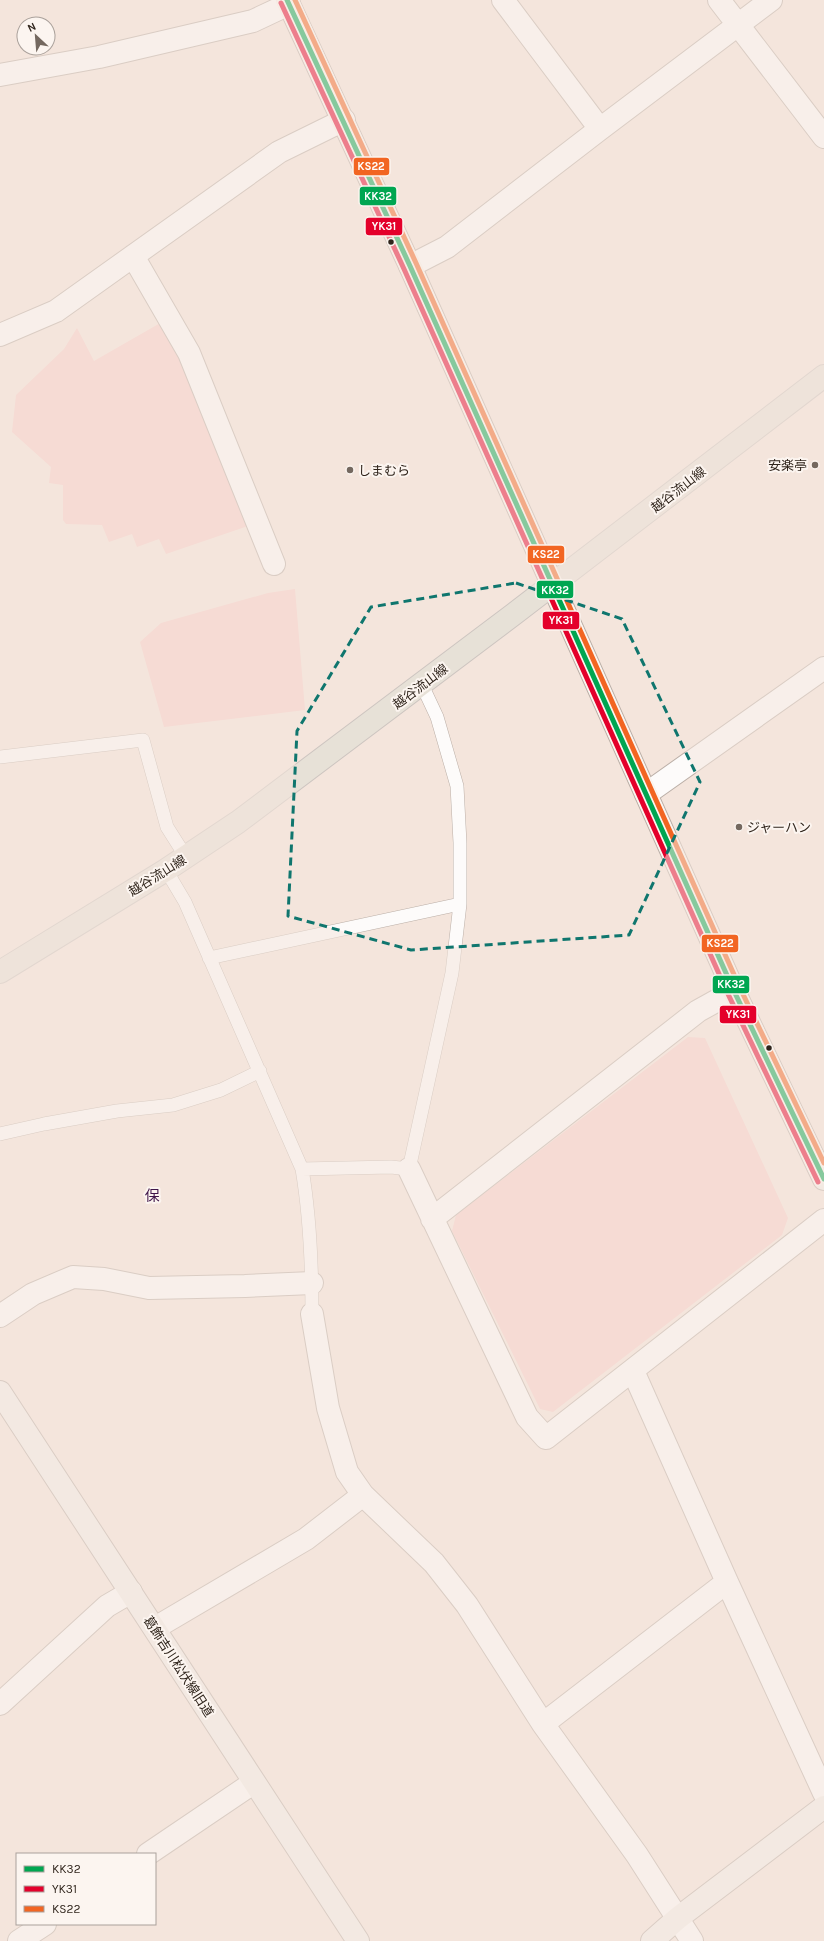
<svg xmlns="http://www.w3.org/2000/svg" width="824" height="1941" font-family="Karla,'Noto Sans JP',sans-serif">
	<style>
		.green { fill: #f8ceca }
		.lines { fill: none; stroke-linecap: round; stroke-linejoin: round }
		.lane-casing { stroke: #bbafa7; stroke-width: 14 }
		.street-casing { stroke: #bbafa7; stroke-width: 24 }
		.secondary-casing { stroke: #bbafa7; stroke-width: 24 }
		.primary-casing { stroke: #cdc5c0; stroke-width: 24 }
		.lane { stroke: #fdfbfa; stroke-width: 13 }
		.street { stroke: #fdfbfa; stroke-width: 22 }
		.secondary { stroke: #f2eee9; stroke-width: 22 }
		.primary { stroke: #e7e1d7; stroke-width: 22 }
		.bus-1-casing { stroke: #fcf5f0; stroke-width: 8 }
		.bus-2-casing { stroke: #fcf5f0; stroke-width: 8 }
		.bus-3-casing { stroke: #fcf5f0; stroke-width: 8 }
		.bus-1 { stroke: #00a651; stroke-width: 5 }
		.bus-2 { stroke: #e4002b; stroke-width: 5 }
		.bus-3 { stroke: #f26522; stroke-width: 5 }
		.marked { fill: none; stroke: #0f766e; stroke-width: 3; stroke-dasharray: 8 5; stroke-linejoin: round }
		.bus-dot { fill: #2f241b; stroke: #fcf5f0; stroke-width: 1.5 }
		.poi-dot { fill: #74685f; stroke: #fcf5f0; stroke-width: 1.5 }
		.labels { text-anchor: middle; stroke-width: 4; stroke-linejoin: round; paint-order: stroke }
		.poi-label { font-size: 13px; fill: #2f241b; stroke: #fcf5f0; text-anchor: start }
		.street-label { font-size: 13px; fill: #2f241b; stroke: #fcf5f0 }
		.quarter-label { font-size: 15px; fill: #40164a; stroke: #fcf5f0 }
		.line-badge { stroke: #fcf5f0; stroke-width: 1.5 }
		.badge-label { font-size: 11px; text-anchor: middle; font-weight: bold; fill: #fff }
	</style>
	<rect width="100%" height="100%" fill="#f4e5dc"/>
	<path class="green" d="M162 322 181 358 248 526 166 554 159 539 137 547 132 534 109 542 102 525 66 524 63 520V485L49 483 51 467 12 432 16 395 64 349 77 328 94 361Z
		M295 589 305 710 164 727 140 642 161 623 268 593Z
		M688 1037 705 1038 788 1218 782 1235 553 1412 540 1409 452 1231 456 1215Z"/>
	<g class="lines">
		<defs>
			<path id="lane" d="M0 757 143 740 167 827 186 857
				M166 870 185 902 302 1169C310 1216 312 1266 312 1314
				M209 958 460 904
				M0 1134 44 1124 117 1111 173 1105 221 1090 260 1071
				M302 1169 391 1167 409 1169 452 973 460 904V843L457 786 437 717 422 685"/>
			<path id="street" d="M503 0 600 129
				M719 0 824 137
				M0 75 99 57 253 21 289 4
				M133 256 189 353 274 564
				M410 266 447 247 600 129 771 0
				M0 335 56 311 279 152 344 120
				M646 794 824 668
				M409 1169 527 1417 546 1438 824 1220
				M432 1219 698 1011 734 991
				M312 1314 328 1408 347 1472 363 1495 434 1563 467 1605 543 1724 637 1855 692 1941
				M0 1316 33 1294 73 1277 104 1279 149 1288 245 1286 312 1283
				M633 1371 727 1582 824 1793
				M155 1628 306 1539 363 1495
				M0 1704 107 1606 131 1592
				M543 1724 727 1582
				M148 1854 253 1783
				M19 1941 45 1924"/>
			<path id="secondary" d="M287 0 410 266 734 991 824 1179
				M0 1392 358 1941
				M652 1941 678 1918 824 1807"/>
			<path id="primary" d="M0 972 166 870 238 822 514 614 824 376"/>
		</defs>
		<use href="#lane" class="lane-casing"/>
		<use href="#street" class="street-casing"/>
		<use href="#secondary" class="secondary-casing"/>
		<use href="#primary" class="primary-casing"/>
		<use href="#lane" class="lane"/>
		<use href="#street" class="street"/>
		<use href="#secondary" class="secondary"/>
		<use href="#primary" class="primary"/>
		<defs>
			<path id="bus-1" d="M287 0 410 266 734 991 824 1179"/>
			<path id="bus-2" d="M281 3 404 269 728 994 818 1182"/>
			<path id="bus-3" d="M295 0 416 263 740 988 824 1163"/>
		</defs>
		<use href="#bus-1" class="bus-1-casing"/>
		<use href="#bus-2" class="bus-2-casing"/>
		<use href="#bus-3" class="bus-3-casing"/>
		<use href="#bus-1" class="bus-1"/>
		<use href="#bus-2" class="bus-2"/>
		<use href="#bus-3" class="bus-3"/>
	</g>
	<path d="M0 0H824V1941H0ZM516 583 622 619 700 782 629 935 411 950 288 916 297 731 371 607Z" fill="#f4e5dc" fill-opacity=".55" fill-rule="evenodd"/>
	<path class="marked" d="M516 583 622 619 700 782 629 935 411 950 288 916 297 731 371 607Z"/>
	<g class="bus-dot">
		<circle cx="391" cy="242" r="3.5"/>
		<circle cx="769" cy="1048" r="3.5"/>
	</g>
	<g class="poi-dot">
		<circle cx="815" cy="465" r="4"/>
		<circle cx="350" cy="470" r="4"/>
		<circle cx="739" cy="827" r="4"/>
	</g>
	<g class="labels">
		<g class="poi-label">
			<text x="807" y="470" text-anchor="end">安楽亭</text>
			<text x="358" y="475">しまむら</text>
			<text x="747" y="832">ジャーハン</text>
		</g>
		<g class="street-label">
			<text transform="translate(678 489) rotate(-38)" y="5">越谷流山線</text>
			<text transform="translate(420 686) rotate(-37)" y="5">越谷流山線</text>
			<text transform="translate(157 875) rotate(-32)" y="5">越谷流山線</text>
			<text transform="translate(179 1666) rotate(57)" y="5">葛飾吉川松伏線旧道</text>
		</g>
		<g class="quarter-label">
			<text x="152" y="1201">保</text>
		</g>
	</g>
	<g class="line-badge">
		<rect x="353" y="157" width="37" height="19" rx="4" fill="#f26522"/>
		<rect x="359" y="186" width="38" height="20" rx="4" fill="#00a651"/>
		<rect x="365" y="217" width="38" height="19" rx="4" fill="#e4002b"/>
		<rect x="527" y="545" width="38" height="19" rx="4" fill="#f26522"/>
		<rect x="536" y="580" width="38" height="19" rx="4" fill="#00a651"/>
		<rect x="542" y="611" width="38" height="19" rx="4" fill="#e4002b"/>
		<rect x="701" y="934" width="38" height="19" rx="4" fill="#f26522"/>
		<rect x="712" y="975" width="38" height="19" rx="4" fill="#00a651"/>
		<rect x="719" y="1005" width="38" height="19" rx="4" fill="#e4002b"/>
	</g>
	<g class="badge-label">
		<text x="371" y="170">KS22</text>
		<text x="378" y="200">KK32</text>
		<text x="384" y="230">YK31</text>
		<text x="546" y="558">KS22</text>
		<text x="555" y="594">KK32</text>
		<text x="561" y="624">YK31</text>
		<text x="720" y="947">KS22</text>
		<text x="731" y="988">KK32</text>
		<text x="738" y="1018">YK31</text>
	</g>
	<rect x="16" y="1853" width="140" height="72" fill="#fcf5f0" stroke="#aaa19b"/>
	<rect x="24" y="1866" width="20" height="6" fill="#00a651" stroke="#aaa19b"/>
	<text x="52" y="1873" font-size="12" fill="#2f241b">KK32</text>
	<rect x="24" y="1886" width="20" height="6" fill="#e4002b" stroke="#aaa19b"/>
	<text x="52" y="1893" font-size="12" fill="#2f241b">YK31</text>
	<rect x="24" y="1906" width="20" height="6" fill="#f26522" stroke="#aaa19b"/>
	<text x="52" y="1913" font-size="12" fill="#2f241b">KS22</text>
	<g transform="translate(36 36) rotate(334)"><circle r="19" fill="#fcf5f0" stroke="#aaa19b"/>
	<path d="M0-3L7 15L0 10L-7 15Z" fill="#74685f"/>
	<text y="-6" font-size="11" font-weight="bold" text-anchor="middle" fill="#2f241b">N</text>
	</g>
</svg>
